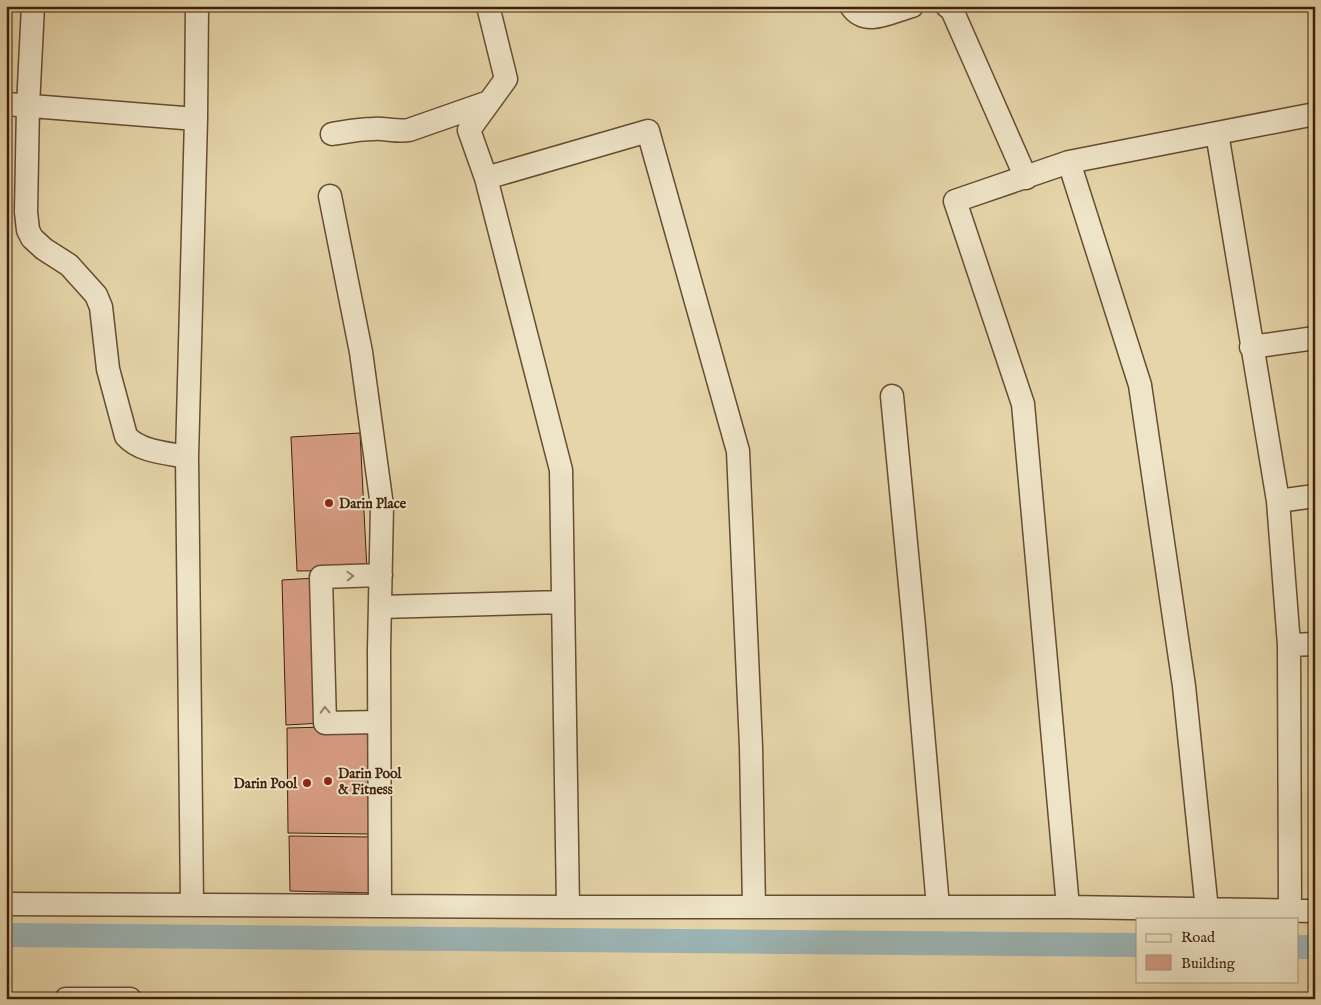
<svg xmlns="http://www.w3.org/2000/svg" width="1321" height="1005" font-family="'IM FELL English',serif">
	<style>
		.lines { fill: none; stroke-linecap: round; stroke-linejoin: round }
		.canal { stroke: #9cb5b5; stroke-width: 24 }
		.building { fill: #d89d84; stroke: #3f1f0b }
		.minor-casing { stroke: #684c32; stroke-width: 25 }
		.minor { stroke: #eee4c7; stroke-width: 22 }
		.oneway { stroke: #968269 }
		.poi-dot { fill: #8f2418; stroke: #eee4c7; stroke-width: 2 }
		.labels { text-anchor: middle; stroke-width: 4; stroke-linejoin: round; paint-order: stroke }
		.poi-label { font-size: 14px; font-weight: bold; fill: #3f1f0b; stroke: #eee4c7; text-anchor: start }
	</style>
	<rect width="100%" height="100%" fill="#e5d5a9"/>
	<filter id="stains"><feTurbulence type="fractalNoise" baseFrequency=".004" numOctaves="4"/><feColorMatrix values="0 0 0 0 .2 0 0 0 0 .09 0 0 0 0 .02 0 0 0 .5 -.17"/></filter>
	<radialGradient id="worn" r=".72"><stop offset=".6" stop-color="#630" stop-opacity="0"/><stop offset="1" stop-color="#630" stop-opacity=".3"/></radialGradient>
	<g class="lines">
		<path class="canal" d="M6 935 1137 945
			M1297 947H1315"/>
	</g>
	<path class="building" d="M360 433 367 570 297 571 291 437Z
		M316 578 322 723 286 725 282 580Z
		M368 726 370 834 288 833 287 728Z
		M289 836 370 837 371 893 290 891Z"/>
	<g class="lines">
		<defs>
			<path id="minor" d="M33 6 28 106 26 212 28 230 32 238 44 249 69 265 96 295 101 307 108 369 126 436C140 452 167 453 187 457
				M488 6 506 79 469 130 486 178 561 470 568 907
				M851 6C866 28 892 11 912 6
				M947 6 952 10 1026 178
				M6 104 196 119
				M332 134C345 132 359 129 373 129 386 128 396 132 409 130L489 102
				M1069 162 1140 385 1184 686 1207 910
				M486 178 648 131 738 451 751 747 754 907
				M330 196 361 352 382 506 379 650 380 906
				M1251 347 1315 338
				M892 396 914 627 938 907
				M1278 501 1315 496
				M380 607 563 602
				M1289 645 1315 644
				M379 722 325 723 321 577 381 575
				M6 904 568 907H1068L1315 911
				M192 905 187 457 196 119 197 6
				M1068 907 1023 404 955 201 1069 162 1217 133
				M1290 911 1289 645 1278 501 1217 133 1315 114
				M66 999H130"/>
		</defs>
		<use href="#minor" class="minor-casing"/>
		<use href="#minor" class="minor"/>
	</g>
	<defs><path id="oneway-chevron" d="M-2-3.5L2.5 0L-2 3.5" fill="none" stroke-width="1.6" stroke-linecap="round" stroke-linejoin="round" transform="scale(1.25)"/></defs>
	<g class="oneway">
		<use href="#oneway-chevron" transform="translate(350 576) rotate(-2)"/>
		<use href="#oneway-chevron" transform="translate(325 710) rotate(-92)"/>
	</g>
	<g class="poi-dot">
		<circle cx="329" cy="503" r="5"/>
		<circle cx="328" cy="781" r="5"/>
		<circle cx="307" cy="783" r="5"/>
	</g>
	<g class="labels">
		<g class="poi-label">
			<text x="339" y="508">Darin Place</text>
			<text x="338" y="778">Darin Pool<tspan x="338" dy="16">&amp; Fitness</tspan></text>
			<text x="297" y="788" text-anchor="end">Darin Pool</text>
		</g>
	</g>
	<rect width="1321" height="1005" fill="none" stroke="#e5d5a9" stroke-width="25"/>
	<rect x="8" y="8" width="1306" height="990" fill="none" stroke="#3f1f0b" stroke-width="2.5"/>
	<rect x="12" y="12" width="1296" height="980" fill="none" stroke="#3f1f0b"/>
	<rect x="1136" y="918" width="162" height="65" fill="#eee4c7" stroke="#a8957c"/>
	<rect x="1146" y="934" width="25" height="8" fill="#eee4c7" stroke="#a8957c"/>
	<text x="1181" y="942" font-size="15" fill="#3f1f0b">Road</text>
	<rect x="1146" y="955" width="25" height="15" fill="#d89d84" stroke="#a8957c"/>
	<text x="1181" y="968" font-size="15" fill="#3f1f0b">Building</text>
	<rect width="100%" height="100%" filter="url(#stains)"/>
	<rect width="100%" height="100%" fill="url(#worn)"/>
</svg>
